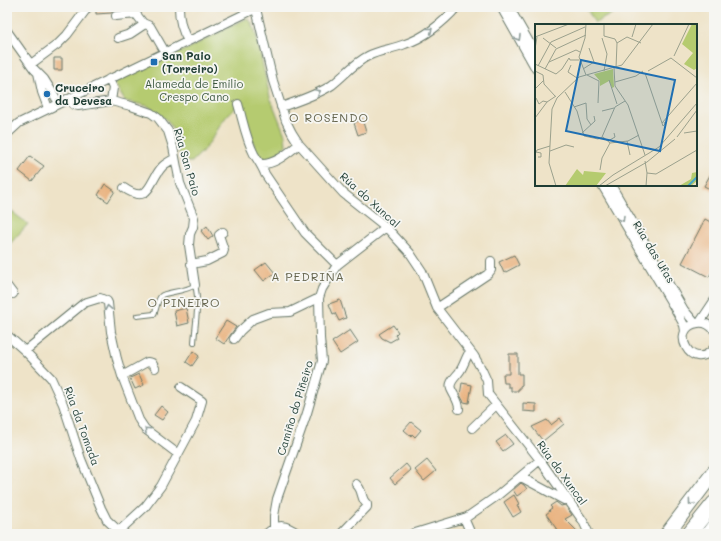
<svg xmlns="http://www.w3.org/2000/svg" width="721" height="541" font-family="Mali,sans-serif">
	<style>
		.green { fill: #b5cb6f; stroke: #6a8452 }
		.building { fill: #e9b380 }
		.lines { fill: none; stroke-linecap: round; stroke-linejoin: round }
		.lane-casing { stroke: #677768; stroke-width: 6 }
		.street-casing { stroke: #677768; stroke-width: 10 }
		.highway-casing { stroke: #677768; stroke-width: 16 }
		.lane { stroke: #fff; stroke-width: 4 }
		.street { stroke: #fff; stroke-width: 8 }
		.highway { stroke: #fff; stroke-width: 14 }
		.oneway { stroke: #8f9e9a }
		.poi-dot { fill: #1f6fb2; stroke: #f6f6f2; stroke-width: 1.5 }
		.labels { text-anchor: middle; stroke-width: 3.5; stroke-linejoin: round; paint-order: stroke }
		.poi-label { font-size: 11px; font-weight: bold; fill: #1f3d34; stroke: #f6f6f2; text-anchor: start }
		.park-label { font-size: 11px; fill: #3d5940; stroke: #f6f6f2 }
		.street-label { font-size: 11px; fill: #1f3d34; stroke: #f6f6f2 }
		.neighbourhood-label { font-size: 12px; letter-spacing: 1px; fill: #66664f; stroke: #f6f6f2 }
		.inset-river { fill: none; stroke: #4aa7c8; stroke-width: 2 }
		.inset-road { fill: none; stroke: #9ba18d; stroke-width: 1 }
		.view { fill: #1f6fb2; fill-opacity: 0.15; stroke: #1f6fb2; stroke-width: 2 }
		.inset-edge { fill: none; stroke: #1f3d34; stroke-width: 2 }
	</style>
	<rect width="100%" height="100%" fill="#f6f6f2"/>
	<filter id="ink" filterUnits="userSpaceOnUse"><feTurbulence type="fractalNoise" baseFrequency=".025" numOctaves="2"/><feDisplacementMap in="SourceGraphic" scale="8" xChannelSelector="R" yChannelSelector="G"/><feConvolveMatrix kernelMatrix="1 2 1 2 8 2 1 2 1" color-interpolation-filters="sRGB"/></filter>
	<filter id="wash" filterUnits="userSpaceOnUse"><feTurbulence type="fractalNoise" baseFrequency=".012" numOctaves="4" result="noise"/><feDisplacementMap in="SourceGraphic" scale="16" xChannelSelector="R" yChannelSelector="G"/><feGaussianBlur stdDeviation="0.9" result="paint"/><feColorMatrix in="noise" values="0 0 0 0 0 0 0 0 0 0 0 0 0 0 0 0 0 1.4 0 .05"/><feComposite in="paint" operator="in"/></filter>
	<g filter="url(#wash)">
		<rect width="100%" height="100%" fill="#eee3c8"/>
		<path class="green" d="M586 7H615L617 11 595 23Z
			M245 19H248L251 22 255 30 270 97 285 135 286 145C280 153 271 161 261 158L257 154 241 104C223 115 220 128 209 143 204 150 198 156 192 162H181L175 134 168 121 148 106 125 101 114 83 115 81 189 48Z
			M7 208 28 224 7 247Z"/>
		<g id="blocks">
			<path class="building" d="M96 7H130V9L115 11 111 13 96 14Z
				M54 58H62V70H54Z
				M362 119 366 132 358 135 354 123Z
				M30 156 44 166 32 181 19 171Z
				M714 168V191L704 186Z
				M105 184 115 191 108 202 98 195Z
				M705 219 714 224V268L709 277 682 263Z
				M207 226 213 236 208 240 201 231Z
				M514 255 519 265 504 273 499 262Z
				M266 262 275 273 264 281 255 270Z
				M340 300 346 318 339 321 335 313 333 314 329 304Z
				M186 308 189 323 177 326 174 311Z
				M226 321 236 327 224 344 215 338Z
				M393 325 398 332 395 335 397 338 390 342 382 338 379 334Z
				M350 330 358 342 340 354 332 342Z
				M193 351 199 356 192 366 186 362Z
				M509 354H518V374H522V385L520 386V389H518V391H511V387H508V383H504L503 374H509Z
				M139 374 144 385 135 389 130 378Z
				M462 383 472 385 469 403 464 402 460 395Z
				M523 403 536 404V412L523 411Z
				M161 406 168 412 162 420 154 415Z
				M560 418 564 424 543 441 532 427 547 420 551 425Z
				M411 422 421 430 415 437 412 434 411 436 404 430Z
				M506 435 513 444 503 451 496 442Z
				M427 460 436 471 424 481 415 470Z
				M406 464 411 470 395 484 390 478Z
				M521 483 524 485 527 489 517 496 513 490Z
				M514 495 519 504 517 505 521 512 513 517 504 502Z
				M556 502 561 506 565 505 572 515 565 519 580 534H560L546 514 550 511 549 510 552 508 550 506Z"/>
		</g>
	</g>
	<g filter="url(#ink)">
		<use href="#blocks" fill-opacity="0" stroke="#677768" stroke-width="1"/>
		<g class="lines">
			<defs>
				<path id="lane" d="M137 316 154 314C157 309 157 300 161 296 164 292 186 292 195 285 200 303 195 325 194 343"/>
				<path id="street" d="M135 7 136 14 143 23 150 26 165 52
					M179 7C179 19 182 31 188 41
					M501 7 536 69
					M509 7 536 54
					M254 9 257 13 273 81 286 121 292 133 299 144 343 193 386 227 410 253 422 271 437 308 474 356 482 370 487 381 488 394 540 460 583 521 589 534
					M116 16 136 14
					M7 31 34 69 44 79 59 103
					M118 38 130 34 145 24
					M31 64 58 44 67 35 88 7
					M38 73 42 92 48 108
					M109 79 113 88 111 101
					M67 99 74 105 78 106 111 101 131 106 151 113 158 118 168 131 173 147 180 183 194 218 193 227 190 234 189 245 195 285
					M238 104C243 121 246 139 254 154 258 161 262 166 265 174L305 233 337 265
					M281 107C298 101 317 95 332 85 344 76 354 63 368 56 379 50 393 49 405 44 424 38 444 22 457 7
					M7 134 19 123 259 7
					M261 164C275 165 289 152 299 144
					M602 185 678 314 684 325 685 331
					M611 185 684 310 695 323
					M124 188C150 206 149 181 162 167 165 163 171 161 175 158
					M191 264 207 261 223 253 224 250 219 235 223 232
					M7 286 13 294
					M437 308 488 274 491 270V261
					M700 322 714 301
					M714 330C710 325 705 322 698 323 668 327 691 375 714 348
					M7 335 25 351 51 378 63 404 81 459 101 508 107 520 122 534
					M234 339 240 331 253 319 269 313 290 312 319 298
					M25 351 84 303 100 298 107 301 108 303 111 332 117 359 122 376 139 420 145 429 178 454
					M122 376 147 362 152 363 155 368
					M459 409C459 401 454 396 451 389 448 382 457 376 460 371 464 365 466 357 470 351
					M472 428 496 405
					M521 477 564 500
					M464 518 471 534
					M274 527V516L277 499 307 413 322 361 320 338 319 298 322 289 337 265 386 227
					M119 531 145 507 161 486 196 421 202 401 181 387
					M266 534C279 523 285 524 299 534
					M341 534 367 507V504C360 499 364 491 356 484
					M412 534 467 517 497 496 540 460"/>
				<path id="highway" d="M667 534 714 472
					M689 534 714 503
					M708 534 714 526"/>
			</defs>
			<use href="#lane" class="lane-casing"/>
			<use href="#street" class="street-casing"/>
			<use href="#highway" class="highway-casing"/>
			<use href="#lane" class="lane"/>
			<use href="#street" class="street"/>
			<use href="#highway" class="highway"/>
		</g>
		<defs><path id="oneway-chevron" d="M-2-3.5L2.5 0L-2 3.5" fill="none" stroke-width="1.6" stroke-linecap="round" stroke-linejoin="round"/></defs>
		<g class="oneway">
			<use href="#oneway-chevron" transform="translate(430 30) rotate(-38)"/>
			<use href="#oneway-chevron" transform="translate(518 38) rotate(60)"/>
			<use href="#oneway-chevron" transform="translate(318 92) rotate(-27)"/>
			<use href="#oneway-chevron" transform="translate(622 219) rotate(59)"/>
			<use href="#oneway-chevron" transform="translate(108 308) rotate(-101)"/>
			<use href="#oneway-chevron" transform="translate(147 430) rotate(-137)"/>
			<use href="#oneway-chevron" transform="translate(691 503) rotate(127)"/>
		</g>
	</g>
	<g class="poi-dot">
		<rect x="150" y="58" width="8" height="8" rx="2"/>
		<circle cx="47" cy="94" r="4"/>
	</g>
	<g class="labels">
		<g class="poi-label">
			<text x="162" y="60">San Paio<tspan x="162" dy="13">(Torreiro)</tspan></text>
			<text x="55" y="92">Cruceiro<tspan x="55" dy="13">da Devesa</tspan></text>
		</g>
		<g class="park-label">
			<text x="194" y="88">Alameda de Emilio<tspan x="194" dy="13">Crespo Cano</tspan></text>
		</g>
		<g class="street-label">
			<text transform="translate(187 162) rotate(74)" y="4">Rúa San Paio</text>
			<text transform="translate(370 200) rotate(42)" y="4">Rúa do Xuncal</text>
			<text transform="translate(654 252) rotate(59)" y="4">Rúa das Ufas</text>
			<text transform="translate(295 408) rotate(-73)" y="4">Camiño do Piñeiro</text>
			<text transform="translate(82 426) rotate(70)" y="4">Rúa da Tomada</text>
			<text transform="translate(562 473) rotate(54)" y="4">Rúa do Xuncal</text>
		</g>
		<g class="neighbourhood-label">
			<text x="329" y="122">O ROSENDO</text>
			<text x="308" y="281">A PEDRIÑA</text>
			<text x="184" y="307">O PIÑEIRO</text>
		</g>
	</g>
	<g transform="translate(535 24)">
		<rect width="162" height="162" fill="#eee3c8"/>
		<path d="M157 0H162V44L159 46 149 40 158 29 147 20ZM78 45 79 63 77 64 74 57 65 62V57L59 50ZM42 145 48 151 49 147 71 149 61 162H30ZM162 148V157L156 162H144L156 155 157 149Z" fill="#b5cb6f"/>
		<path class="inset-river" d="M153 162 162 153"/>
		<path class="inset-road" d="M69 0V12L80 15 82 19 81 44M0 13 34 0M97 13 101 0M8 14 21 24M67 14 72 30 69 47M82 19 92 13 106 19M0 25 2 13M139 32 154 0M14 38 41 26 45 28M0 40 21 50 27 45 34 34 35 36H44M36 41 33 48 42 54M3 42 16 18 50 3M79 44 80 62 93 81 110 131M10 45 21 25 51 11M48 45 59 38 54 24M0 47 8 51 9 60 20 72M113 47 136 34 162 54M110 49 127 99M51 51 44 33 50 14 51 0M52 51 64 57 63 79M74 56 82 80M80 58 101 52 108 47M0 65 9 56M30 68 42 87 49 112 63 115 68 113 75 119 93 117 104 111M1 74 4 80 8 77 12 78M39 83 51 79 52 95 56 101M67 87 79 84M0 94 12 78 21 72M129 98 130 100 128 102 127 99 162 59M47 109 60 97 59 92M149 109 162 107M67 113 80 83 90 77M142 113 162 86M73 117 80 113 79 109M92 117 95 131M15 127 31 121 39 123M1 128 6 129V133H3M0 130 2 126 15 122M110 137 112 149 121 150 162 126M65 146 67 134 75 119M21 162 14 139 17 85 22 74 44 53 87 41 118 0M64 162 78 151 124 123 162 79M70 162 112 138 140 115M111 162 112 149"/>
		<path class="view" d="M46 36 140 56 125 127 31 107Z"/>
		<rect width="162" height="162" class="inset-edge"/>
	</g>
	<rect width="721" height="541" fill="none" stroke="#f6f6f2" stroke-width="24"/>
</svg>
